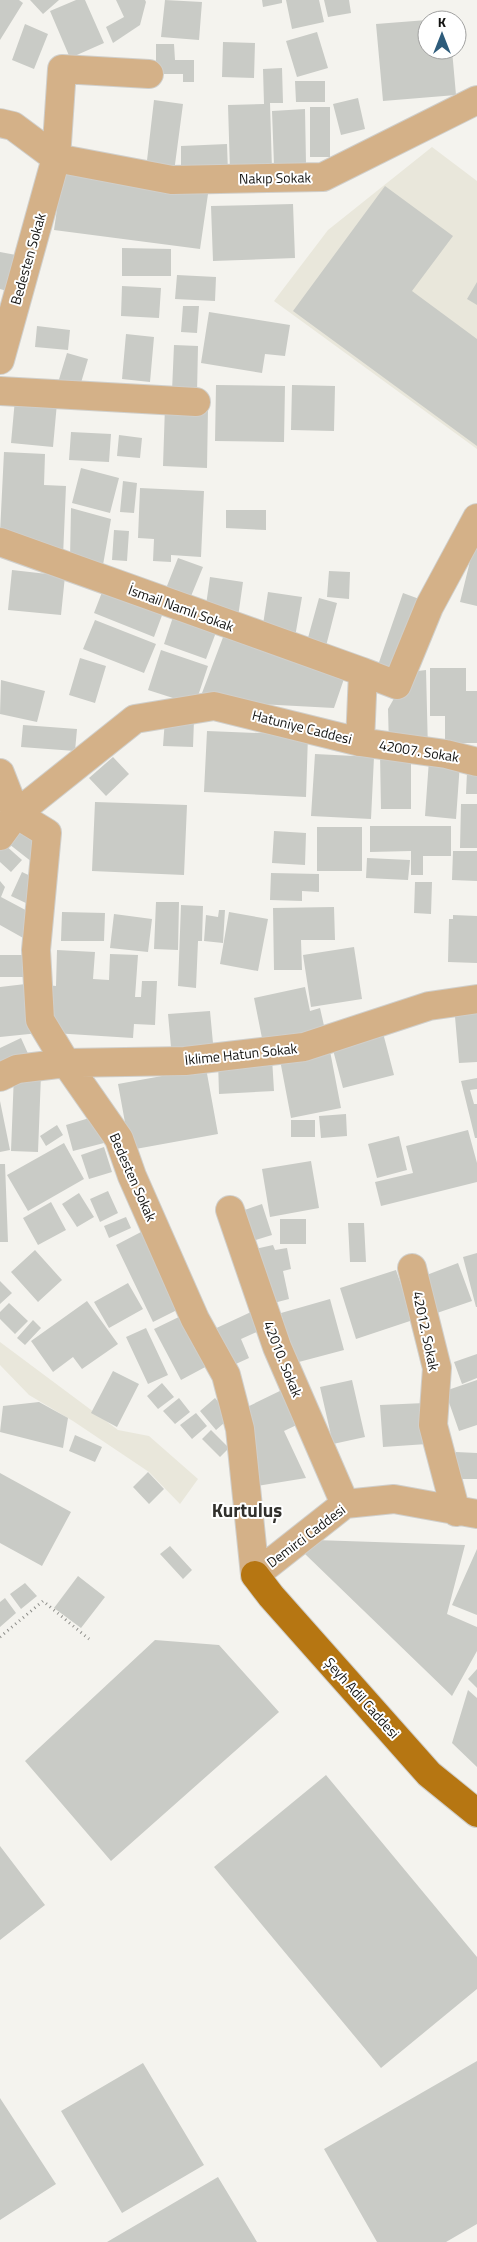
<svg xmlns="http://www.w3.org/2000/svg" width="477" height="2242" font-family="'Titillium Web',sans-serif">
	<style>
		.built { fill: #e9e7db }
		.building { fill: #c9cbc6 }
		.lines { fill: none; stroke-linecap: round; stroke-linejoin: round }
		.minor-casing { stroke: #d0cfcb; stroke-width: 30 }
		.major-casing { stroke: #d0cfcb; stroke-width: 30 }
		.path { stroke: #8e8e8a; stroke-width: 3; stroke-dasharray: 1 4; stroke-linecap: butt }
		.minor { stroke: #d4b188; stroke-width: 28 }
		.major { stroke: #b67612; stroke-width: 28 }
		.labels { text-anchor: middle; stroke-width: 4; stroke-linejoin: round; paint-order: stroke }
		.street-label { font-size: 14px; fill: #141412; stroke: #fff }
		.district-label { font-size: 19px; font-weight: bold; fill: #31302c; stroke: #fff }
	</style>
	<rect width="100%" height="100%" fill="#f4f3ee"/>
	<path class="built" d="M432 147 477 181V449L274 301 328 230Z
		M0 1342 118 1430 149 1436 198 1479 180 1504 149 1472 73 1421 29 1395 0 1365Z"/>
	<path class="building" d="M0 0H19L23 3 0 40Z
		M30 0H59L43 14Z
		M76 0H85L104 43 70 58 50 11Z
		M116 0H145L146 2 140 25 113 43 106 27 124 17Z
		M165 0 202 2 199 40 161 37Z
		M262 0H282V3L263 7Z
		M286 0H319L324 22 292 29Z
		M324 0H349L351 13 328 17Z
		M427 20V50H452L456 95 383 101 376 24Z
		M25 24 48 34 34 69 12 60Z
		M317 32 328 68 297 77 286 41Z
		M223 42 255 43 254 78 222 77Z
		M156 44H174L175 60H194V82H183V74H156Z
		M282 68 283 103H270L272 170 230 171 228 105 264 104 263 69Z
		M295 81H325V102H296Z
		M358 98 365 129 341 135 333 104Z
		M154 100 183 104 174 172 146 169Z
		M310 107H330V157H310Z
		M305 109 306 164 274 165 272 111Z
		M227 144 228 173 181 174V146Z
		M62 174 208 194 200 249 54 230Z
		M385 186 453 236 412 291 477 339V446L293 311Z
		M293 204 295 258 213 261 211 206Z
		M122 248 171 249V276H122Z
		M0 252 16 255 7 291 0 289Z
		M177 275 216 277 215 301 175 299Z
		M477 282V305L467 299Z
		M122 286 161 288 159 318 121 316Z
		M183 306H199L197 333 181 332Z
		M209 312 290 325 285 356 265 354 262 373 201 363Z
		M37 326 70 330 68 350 35 347Z
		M126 334 154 337 150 382 122 379Z
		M174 345 198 346 197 393 172 391Z
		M67 353 88 359 78 393 57 386Z
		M216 385 285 386 284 442 215 441Z
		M292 385 335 386 334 431 291 430Z
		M15 399 57 403 53 447 11 443Z
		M165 406 208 407 207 468 163 466Z
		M71 432 111 434 109 462 69 460Z
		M119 435 142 438 140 458 117 456Z
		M4 452 45 454 44 485 66 486 63 557 0 533Z
		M81 468 119 478 110 513 72 503Z
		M123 481 137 483 134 513 120 512Z
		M140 488 204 491 201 557 171 555V562L153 561 154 539 138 538Z
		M71 508 111 519 103 565 70 559Z
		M226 510H266V530L226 528Z
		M114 530 129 531 127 561 112 560Z
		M473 549 477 550V606L460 602Z
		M178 558 203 567 189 601 165 591Z
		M12 570 65 576 61 615 8 610Z
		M329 571 350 572 349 599 327 597Z
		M210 577 243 582 238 617 205 612Z
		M104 587 164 610 154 637 94 613Z
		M268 592 302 597 295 637 262 631Z
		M403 593 422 600 394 678 376 671Z
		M319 598 337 603 325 650 306 645Z
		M175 611 218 627 206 659 164 644Z
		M95 620 156 644 144 673 83 649Z
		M225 632 346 673 334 708 199 701Z
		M161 650 208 666 195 705 148 690Z
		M80 658 106 666 95 703 69 695Z
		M430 668H466V691H477V743H445V716H430Z
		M426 670 428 751 389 747 388 709 409 672Z
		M1 680 45 691 37 722 0 714Z
		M165 719 194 720 193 747 163 746Z
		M23 725 77 729 75 751 21 747Z
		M207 731 308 735 306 797 204 792Z
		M380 753H411V809H381Z
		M315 754 374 757 371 819 311 816Z
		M113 757 129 774 106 796 89 778Z
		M429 760 460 763 456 819 425 816Z
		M467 772H477V794H466Z
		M95 802 187 805 184 875 92 871Z
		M461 804H477V848H460Z
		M370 826H451V856H423V875H411V851L370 852Z
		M22 827 45 846 32 862 9 844Z
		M317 827H362V871H317Z
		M274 831 306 833 305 865 272 863Z
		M4 844 22 860 11 872 0 862V849Z
		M453 851H477V881L452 880Z
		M367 858 410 860 408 880 366 878Z
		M22 872 39 880 28 904 11 896Z
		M271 873 319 874V892L302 891V901L270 900Z
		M0 881 5 887 1 897 33 914 25 939 0 925Z
		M415 882H432L431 914 414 913Z
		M156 902H179L178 950 154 949Z
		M181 905 203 906 202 941H198L196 988 178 986Z
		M334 907 335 940H301L302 970H274L273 908Z
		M219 910H225L223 943 204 941 206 915 218 917Z
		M62 912 105 913 104 941H61Z
		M229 912 268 919 258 971 220 964Z
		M114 914 152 919 148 952 110 948Z
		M453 915 477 916V963L448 962 449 919H453Z
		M354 947 362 999 311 1007 303 955Z
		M57 950 95 952 93 979 109 980 110 954 138 955 135 997H141L142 981H157L155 1025 134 1024 133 1038 53 1033 46 985 56 986Z
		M0 955H34L35 977H0Z
		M34 983 39 1033 0 1037V987Z
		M305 987 310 1011 320 1008 325 1030 263 1043 254 998Z
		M477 1003V1062L459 1063 454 1005Z
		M210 1011 214 1054 172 1058 168 1014Z
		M383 1033 394 1075 343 1088 332 1046Z
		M21 1038 30 1058 0 1072V1048Z
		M330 1051 341 1108 291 1118 280 1060Z
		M272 1058 274 1091 219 1094 218 1061Z
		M206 1068 218 1134 130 1150 118 1084Z
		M14 1074 41 1075 38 1152 11 1151Z
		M477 1078V1089L470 1090 474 1104H477V1138H475L461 1081Z
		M0 1101 10 1150 0 1152Z
		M346 1114 347 1136 321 1138 319 1116Z
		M96 1116 104 1143 73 1151 66 1125Z
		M291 1120H315V1137H291Z
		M57 1125 63 1135 46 1146 40 1136Z
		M468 1130 477 1163V1182L381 1206 375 1182 413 1173 406 1146Z
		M399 1136 407 1170 377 1178 368 1144Z
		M64 1143 84 1179 28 1211 7 1175Z
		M104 1147 112 1172 89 1179 81 1155Z
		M311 1161 319 1208 270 1217 262 1169Z
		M0 1164H5L8 1242H0Z
		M108 1191 118 1213 100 1222 90 1199Z
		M79 1193 94 1217 77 1227 62 1204Z
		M51 1202 66 1230 38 1245 23 1218Z
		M262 1204 272 1235 249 1242 239 1212Z
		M126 1217 131 1228 109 1238 104 1226Z
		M280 1219H306V1244H280Z
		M348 1223H364L366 1262H350Z
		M141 1232 165 1281 185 1306 153 1322 116 1245Z
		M273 1245 275 1250 287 1248 291 1269 283 1271 289 1299 266 1305 255 1249Z
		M35 1250 62 1280 38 1302 11 1272Z
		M477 1253V1307H476L463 1257Z
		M458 1263 472 1301 437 1313 424 1276Z
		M396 1270 413 1320 356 1339 340 1288Z
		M0 1281 12 1293 0 1304Z
		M128 1283 143 1309 109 1328 94 1302Z
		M330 1299 344 1350 295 1363 281 1313Z
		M87 1301 118 1344 82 1369 73 1357 53 1372 31 1341Z
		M9 1303 28 1321 15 1334 0 1319V1312Z
		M251 1312 259 1331 241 1339 249 1358 227 1368 210 1331Z
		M183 1315 209 1365 181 1380 154 1329Z
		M33 1320 41 1328 25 1345 17 1338Z
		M146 1328 168 1375 148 1384 126 1337Z
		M477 1354V1378L462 1384 454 1362Z
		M113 1371 139 1384 117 1427 91 1413Z
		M352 1380 365 1437 333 1444 320 1387Z
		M477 1380V1425L459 1431 445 1391Z
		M162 1383 174 1397 158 1409 147 1396Z
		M286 1388 303 1422 284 1431 306 1478 257 1486 245 1408Z
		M179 1398 190 1412 175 1424 163 1411Z
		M215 1398 231 1417 216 1430 200 1411Z
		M39 1402 68 1418 63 1448 0 1432 3 1406Z
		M425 1403 427 1444 383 1447 380 1405Z
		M196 1413 207 1426 192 1439 180 1425Z
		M211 1430 229 1448 220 1457 202 1439Z
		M75 1435 102 1447 95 1462 69 1451Z
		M456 1452 477 1453V1479H455Z
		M148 1472 164 1489 149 1504 133 1487Z
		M0 1473 71 1512 42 1566 0 1543Z
		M315 1540 465 1545 447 1614 477 1627V1651L452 1696 305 1554Z
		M170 1546 192 1570 183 1579 160 1554Z
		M477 1549V1615L452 1605Z
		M78 1576 105 1597 81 1628 54 1608Z
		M25 1583 37 1596 21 1609 10 1594Z
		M5 1598 16 1613 0 1627V1602Z
		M155 1640 219 1645 279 1712 111 1861 25 1761Z
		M477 1669V1688L468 1679Z
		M468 1690 477 1698V1767L452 1743Z
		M326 1775 477 1957V1989L381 2068 214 1867Z
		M0 1846 45 1905 0 1940Z
		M477 2061V2224L446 2242H377L324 2149Z
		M143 2063 204 2165 122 2213 61 2111Z
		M0 2098 56 2184 0 2220Z
		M218 2177 257 2242H107Z"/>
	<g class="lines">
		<defs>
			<path id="minor" d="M0 123 13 126 56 158 172 180 323 177 477 100
				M0 360 56 158 62 69 149 74
				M0 391 196 402
				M0 542 363 672
				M360 742 363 672 397 685 429 607 477 518
				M0 773 16 814 47 833 36 950 40 1020 66 1063 119 1139 132 1176 195 1319 226 1375 240 1429 255 1575
				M0 836 16 814 135 719 214 706 360 742 446 754 477 762
				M0 1077 17 1069 66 1063 185 1061 304 1047 429 1006 477 999
				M230 1210 277 1347 345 1504
				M412 1268 437 1368 433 1425 456 1512
				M255 1575 345 1504 394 1499 477 1514"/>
			<path id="major" d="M255 1575 271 1596 429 1774 477 1813"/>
		</defs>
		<use href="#minor" class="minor-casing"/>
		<use href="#major" class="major-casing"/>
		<path class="path" d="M0 1637 43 1601 89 1639"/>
		<use href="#minor" class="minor"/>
		<use href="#major" class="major"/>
	</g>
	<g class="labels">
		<g class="street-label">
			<text transform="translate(275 178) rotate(-1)" y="5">Nakıp Sokak</text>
			<text transform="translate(28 259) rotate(-74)" y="5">Bedesten Sokak</text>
			<text transform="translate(181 608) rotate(20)" y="5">İsmail Namlı Sokak</text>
			<text transform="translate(302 727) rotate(14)" y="5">Hatuniye Caddesi</text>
			<text transform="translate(419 751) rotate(9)" y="5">42007. Sokak</text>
			<text transform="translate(241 1054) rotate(-6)" y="5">İklime Hatun Sokak</text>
			<text transform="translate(133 1177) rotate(66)" y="5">Bedesten Sokak</text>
			<text transform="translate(426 1331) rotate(78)" y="5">42012. Sokak</text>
			<text transform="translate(283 1359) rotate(68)" y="5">42010. Sokak</text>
			<text transform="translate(306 1536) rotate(-37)" y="5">Demirci Caddesi</text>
			<text transform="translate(362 1698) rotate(48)" y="5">Şeyh Adil Caddesi</text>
		</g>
		<g class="district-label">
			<text x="247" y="1517">Kurtuluş</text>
		</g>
	</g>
	<g transform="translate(442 35)"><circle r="24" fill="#ffffff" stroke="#a1a1a0"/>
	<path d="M0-4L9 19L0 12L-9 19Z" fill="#2e5c7b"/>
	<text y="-8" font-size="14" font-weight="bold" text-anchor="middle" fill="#141412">K</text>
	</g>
</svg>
